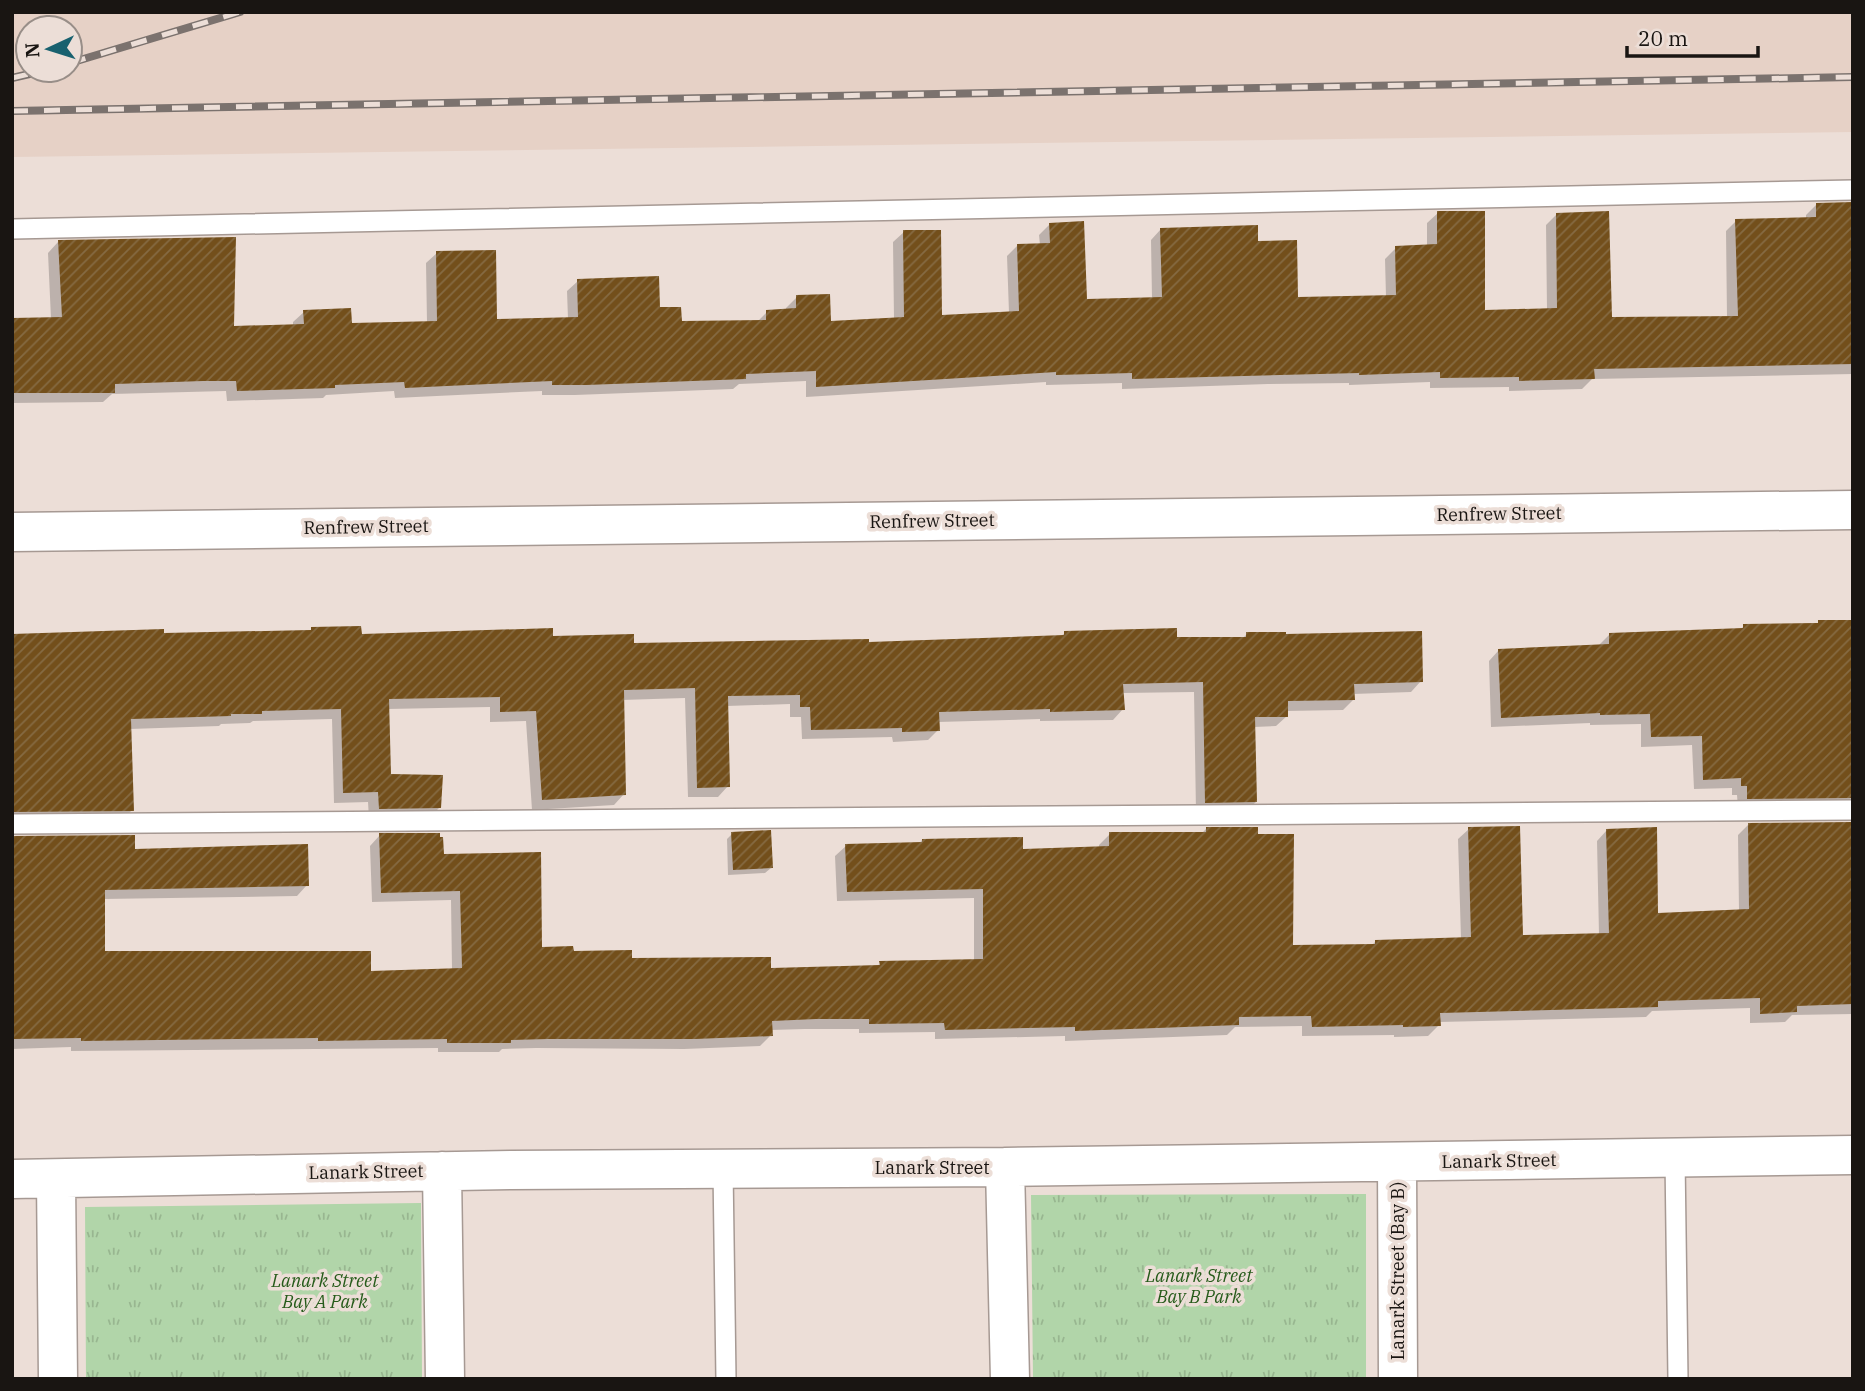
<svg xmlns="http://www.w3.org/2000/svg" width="1865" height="1391" font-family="'IBM Plex Serif',serif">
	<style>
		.built { fill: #e6d1c6; fill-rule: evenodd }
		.grass { fill: url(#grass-tufts) }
		.shadow { fill: #0003 }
		.building { fill: url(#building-hatch) }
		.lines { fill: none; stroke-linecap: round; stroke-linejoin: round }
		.lane-casing { stroke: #a69993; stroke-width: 22 }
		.street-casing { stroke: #a69993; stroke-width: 41 }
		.lane { stroke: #fff; stroke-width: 19 }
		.street { stroke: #fff; stroke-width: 38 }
		.rail-casing { stroke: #7b726e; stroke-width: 8 }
		.rail { stroke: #ecded7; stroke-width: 5; stroke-dasharray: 16; stroke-linecap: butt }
		.labels { text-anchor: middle; stroke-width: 7; stroke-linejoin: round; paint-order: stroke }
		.street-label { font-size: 18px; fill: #191512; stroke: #ecded7 }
		.park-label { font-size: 18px; font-style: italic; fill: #265b1a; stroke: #ecded7 }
	</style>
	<defs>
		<pattern id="grass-tufts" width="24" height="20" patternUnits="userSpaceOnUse" patternTransform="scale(1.75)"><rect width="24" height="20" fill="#b1d5a9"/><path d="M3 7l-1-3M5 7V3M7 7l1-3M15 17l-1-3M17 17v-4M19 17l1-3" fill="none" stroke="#98b690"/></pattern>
		<pattern id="building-hatch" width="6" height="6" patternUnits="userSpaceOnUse" patternTransform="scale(1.75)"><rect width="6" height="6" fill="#734f1b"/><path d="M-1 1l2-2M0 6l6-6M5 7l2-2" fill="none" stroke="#856a42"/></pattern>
	</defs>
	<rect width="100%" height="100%" fill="#ecded7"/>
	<path class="built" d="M12 12H1853V132L12 157ZM28 28H70V70H28Z"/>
	<path class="grass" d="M1366 1194V1379H1033L1031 1195Z
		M421 1203 422 1379H86L85 1207Z"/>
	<path class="shadow" d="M1853 204V374L1592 379 1582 389 1509 391V387L1430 388V382L1349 385V383L1268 384 1122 389V383L1046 385V382L806 397V381L739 384 733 389 575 395H542V391L395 398 394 391 326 395 323 398 227 401 226 391 112 394 103 402 12 403V320L51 319 48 253 58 242 232 328 293 326V322L304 312 350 325 427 323 426 263 437 253 496 321 568 319 567 291 578 281 658 309 680 323 757 322 767 312 786 311V308L797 297 829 322 894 319 893 242 904 232 940 316 1009 313 1007 256 1018 245H1040L1039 235 1050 224 1085 301 1152 299 1151 240 1161 229 1257 243 1296 299 1386 297 1385 259 1396 248 1427 246V223L1438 213 1484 311 1547 310 1546 225 1557 214 1611 319 1727 318 1726 231 1736 221 1806 219V215L1816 205Z
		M1853 622V813L1738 808 1737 795H1732V788L1694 789 1692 745 1641 747V724L1590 725V723L1491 727 1489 661 1499 650 1599 645 1610 634 1740 630 1744 626Z
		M1065 633 1175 639H1242L1247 634 1421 681 1411 692 1353 694V700L1343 710 1287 711V716L1276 726 1254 727 1256 802 1245 812H1196L1194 692 1122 693 1123 709 1113 720 1040 721V719L938 722V730L928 740 893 742 892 737 802 739 801 717H790V704L727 706 728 786 718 797H688L685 698 622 700 624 794 614 805 532 810 526 721 490 722V707L388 709 390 776 439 808 429 818 369 819 368 802 334 803 332 719 253 721 250 723 221 724 219 726 130 729 132 810 122 820 12 821V636H360L552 638 633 645 867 644 1061 636Z
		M1853 824V1014L1792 1015 1785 1022 1750 1023V1008L1652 1011 1646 1017 1439 1022V1025L1428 1036 1394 1037V1035L1302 1036V1026L1235 1027 1227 1035 1065 1041V1036L935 1039V1032L859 1033V1029H805L771 1030V1035L760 1046 684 1049 536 1048 502 1049 499 1052H438V1048L71 1051V1047L12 1049V838L133 851 307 885 297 896 103 899V953L370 973 452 970 451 900 372 902 370 846 380 835 442 856 541 949 630 960 769 970 877 967 880 963 974 961V898L837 901 835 856 846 846 919 844 922 840 1021 850 1099 848V845L1110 834H1201L1206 829 1292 946H1371L1376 941 1461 939 1458 839 1469 829 1521 937 1599 935 1597 841 1607 830 1656 915 1739 911 1738 835 1748 825Z
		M732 834 771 868 765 873 728 875 727 839Z"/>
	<path class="building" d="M1853 202V364L1594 369 1595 379 1519 381V377L1440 378V372L1359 375V373L1280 375 1132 379V373L1056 375V372L816 387V371L746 374V379L586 385H552V381L405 388 404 382 335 385V388L237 391 236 381H203L115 384V393H12V318L62 317 58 240 236 237 234 326 304 324 303 310 351 308 352 323 437 321 436 251 496 250 497 319 578 317 577 279 659 276 660 307H681L682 321 766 320V310L796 308V295L830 294 831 321 904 317 903 230H941L942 315 1019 311 1017 244 1050 243 1049 223 1084 221 1087 299 1162 297 1160 228 1258 225V241L1297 240 1298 297 1396 295 1395 246 1437 244V211H1485V310L1557 308 1556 213 1609 211 1612 317 1738 316 1735 219 1816 217V203Z
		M1818 620H1853V798L1747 799V786H1741V778L1703 780 1702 736 1651 737 1650 714 1600 715V713L1501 718 1498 649 1609 644V633L1743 628V624L1818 623Z
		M361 626 362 634 553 628V636L634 634V643L869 639V642L1064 635V631L1177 628V637H1246V632H1286V634L1422 631 1423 682 1354 684 1355 700 1288 701V717H1255L1257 802 1205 803 1203 682 1123 684 1125 710 1050 712V709L939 712 940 731 902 732V728L811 730 810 707H800V695L728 696 730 787 697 788 695 688 624 690 626 795 542 800 536 711 500 712V697L389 699 391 774 443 775 441 808 379 809 378 792 343 793 341 709 262 711V714H231V716L131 719 134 811 12 812V634L164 629V633L311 630V627Z
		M1853 822V1004L1797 1006V1012L1760 1014V998L1658 1001V1007L1440 1013 1441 1026 1403 1027V1025L1312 1027 1311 1016 1239 1017V1025L1075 1031V1027L945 1030 944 1023 869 1024V1019H816L772 1021 773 1036 695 1039H548L511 1040V1043H447V1039L318 1041V1038L81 1041V1038L12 1039V836L135 835V849L308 844 309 886 105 890V951H371V971L462 968 460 891 381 893 379 833H440V837H443L444 854 541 852 542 947 573 946 574 951 632 950V958L771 957V968L880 965 879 961 983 959V889L847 892 845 844 922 842V839L1023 837V849L1109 846V832H1206V827H1258V834H1294L1293 945 1375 944V940L1471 937 1468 827 1520 826 1523 935 1609 933 1606 829 1657 827 1658 913 1749 909 1748 823Z
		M771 830 773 868 733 870 731 832Z"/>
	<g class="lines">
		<defs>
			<path id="lane" d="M12 229 1853 190
				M12 824 1853 810
				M1675 1158 1678 1379
				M723 1169 726 1379"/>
			<path id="street" d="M12 532 1853 510
				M1397 1163 1398 1379
				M1005 1167 1010 1379
				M442 1171 445 1379
				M12 1179 511 1170 1005 1167 1853 1155
				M56 1179 58 1379"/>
		</defs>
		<use href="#lane" class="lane-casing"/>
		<use href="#street" class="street-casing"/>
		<use href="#lane" class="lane"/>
		<use href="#street" class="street"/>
		<defs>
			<path id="rail" d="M70 63 240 12
				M12 78 47 70
				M12 111 1853 77"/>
		</defs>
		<use href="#rail" class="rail-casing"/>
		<use href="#rail" class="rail"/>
	</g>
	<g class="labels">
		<g class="street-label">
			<text transform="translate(1499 514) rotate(-1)" y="6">Renfrew Street</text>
			<text transform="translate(932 521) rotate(-1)" y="6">Renfrew Street</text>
			<text transform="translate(366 527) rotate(-1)" y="6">Renfrew Street</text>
			<text transform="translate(1499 1161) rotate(-1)" y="6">Lanark Street</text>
			<text x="932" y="1174">Lanark Street</text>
			<text transform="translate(366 1172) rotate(-1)" y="6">Lanark Street</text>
			<text transform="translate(1398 1271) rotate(-90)" y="6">Lanark Street (Bay B)</text>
		</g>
		<g class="park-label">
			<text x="1199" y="1282">Lanark Street<tspan x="1199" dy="21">Bay B Park</tspan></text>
			<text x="325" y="1287">Lanark Street<tspan x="325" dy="21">Bay A Park</tspan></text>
		</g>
	</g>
	<rect width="1865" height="1391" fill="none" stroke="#191512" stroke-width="28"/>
	<g transform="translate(49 49) rotate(266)"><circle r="33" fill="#ecded7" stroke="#988e88" stroke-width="2"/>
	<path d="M0-5L12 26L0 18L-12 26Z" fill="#18616f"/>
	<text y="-10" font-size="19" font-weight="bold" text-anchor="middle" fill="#191512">N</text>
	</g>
	<path d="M1627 46v10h131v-10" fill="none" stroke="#191512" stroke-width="3.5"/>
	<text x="1638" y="46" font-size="21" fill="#191512" stroke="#ecded7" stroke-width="5" paint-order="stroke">20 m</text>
</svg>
